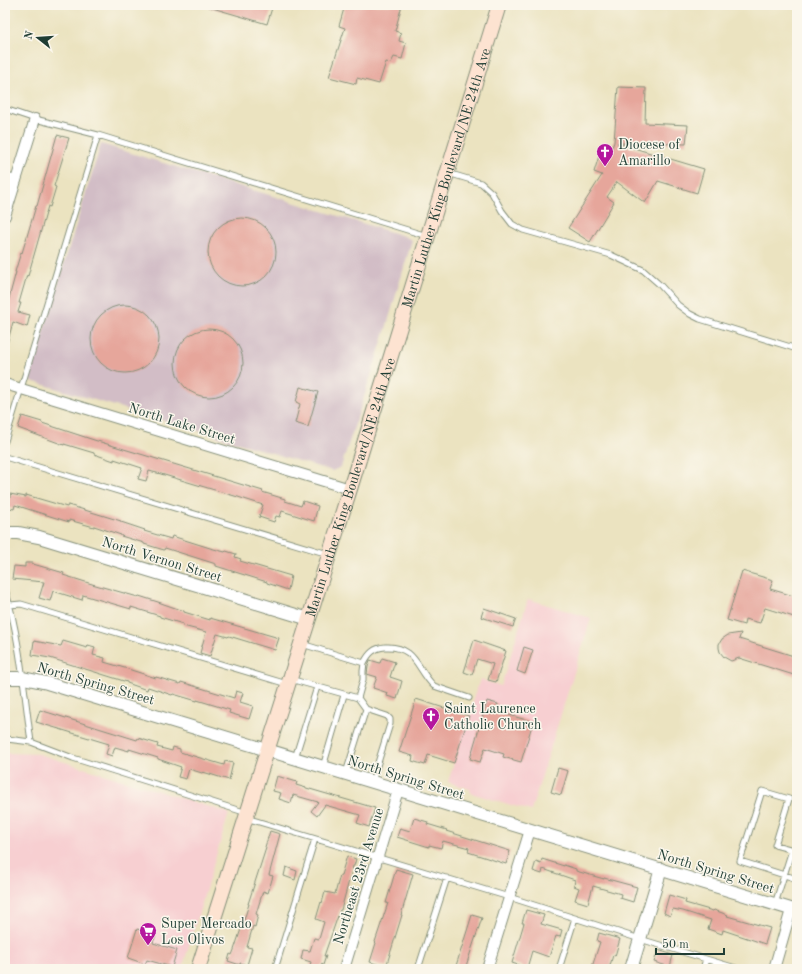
<svg xmlns="http://www.w3.org/2000/svg" width="802" height="974" font-family="'Old Standard TT',serif">
	<style>
		.built { fill: #f7cfd1 }
		.industrial { fill: #d2bdc6 }
		.building { fill: #e6a69b }
		.lines { fill: none; stroke-linecap: round; stroke-linejoin: round }
		.service-casing { stroke: #85907a; stroke-width: 7 }
		.minor-casing { stroke: #85907a; stroke-width: 12 }
		.tertiary-casing { stroke: #85907a; stroke-width: 14 }
		.secondary-casing { stroke: #85907a; stroke-width: 16 }
		.service { stroke: #fff; stroke-width: 5 }
		.minor { stroke: #fff; stroke-width: 10 }
		.tertiary { stroke: #fff; stroke-width: 12 }
		.secondary { stroke: #fde3d1; stroke-width: 14 }
		.labels { text-anchor: middle; stroke-width: 3; stroke-linejoin: round; paint-order: stroke }
		.poi-label { font-size: 14px; fill: #1f3d34; stroke: #fbf7ec; text-anchor: start }
		.street-label { font-size: 14px; fill: #1f3d34; stroke: #fbf7ec }
	</style>
	<rect width="100%" height="100%" fill="#fbf7ec"/>
	<filter id="ink" filterUnits="userSpaceOnUse"><feTurbulence type="fractalNoise" baseFrequency=".025" numOctaves="2"/><feDisplacementMap in="SourceGraphic" scale="8" xChannelSelector="R" yChannelSelector="G"/><feConvolveMatrix kernelMatrix="1 2 1 2 8 2 1 2 1" color-interpolation-filters="sRGB"/></filter>
	<filter id="wash" filterUnits="userSpaceOnUse"><feTurbulence type="fractalNoise" baseFrequency=".012" numOctaves="4" result="noise"/><feDisplacementMap in="SourceGraphic" scale="16" xChannelSelector="R" yChannelSelector="G"/><feGaussianBlur stdDeviation="0.9" result="paint"/><feColorMatrix in="noise" values="0 0 0 0 0 0 0 0 0 0 0 0 0 0 0 0 0 1.4 0 .05"/><feComposite in="paint" operator="in"/></filter>
	<g filter="url(#wash)">
		<rect width="100%" height="100%" fill="#ebe3c0"/>
		<path class="built" d="M528 599 591 618 531 811 471 793 470 789 448 782 480 679 501 686Z
			M5 753 39 754 229 813 182 969H5Z"/>
		<path class="industrial" d="M101 144 404 236 412 240 385 332 341 467 332 471 28 380Z"/>
		<g id="blocks">
			<path class="building" d="M209 5H263L272 8 267 24 209 7Z
				M345 5H402L395 31 401 33 399 41 406 43 402 59 394 57 391 63 386 62 379 84 357 78 356 84 329 77 345 28 339 26Z
				M618 87 646 88 645 123 688 125 686 144 617 143 704 169 697 193 658 181 645 203 617 182 607 197 614 202 590 242 568 228 602 175 594 172 599 156 608 158 614 142Z
				M57 135 69 138 54 186 56 187 50 207 48 206 28 276 27 275 19 303H21L18 312 30 315 27 327 13 322 7 344H5V313L16 272H15L21 252 22 253 36 206H37Z
				M208 252a34 34 0 1 1 68 0a34 34 0 1 1-68 0Z
				M91 339a34 34 0 1 1 68 0a34 34 0 1 1-68 0Z
				M175 363a34 34 0 1 1 68 0a34 34 0 1 1-68 0Z
				M300 387 318 392 308 427 295 423 300 404 296 402Z
				M22 416 42 422V423L94 440 263 491 262 492 285 499V501L301 506 303 501 318 506 314 521 282 511 280 517 276 516 274 522 259 517 263 505 238 497 161 474 149 471 146 481 138 479 142 468 114 459V461L94 454V453L64 444V445L18 428Z
				M10 494 26 497V495L67 507 68 505 121 521V522L145 530 144 531 171 539 172 536 210 548 225 552 226 551 236 554 235 557 241 559 240 561 291 576 288 590 267 583V582L216 566V564L165 548 164 550 144 544V543L121 536V535L94 526V527L69 520V522L15 505 14 509 5 507V497L10 498Z
				M25 563H33V564L64 573 63 575 92 584 138 597 139 596 158 602 184 611V612L210 620V618L279 638 275 650 229 636 228 637 217 634 210 656 200 653 206 632 183 626V624L160 617V616L131 607V609L83 595 82 600 53 591 50 601 39 598 44 582 12 579 14 566 25 567Z
				M742 571 773 580 770 589 797 597V618L765 608 760 623 745 619 744 625 727 620Z
				M484 608 516 619 513 627 481 617Z
				M741 633 739 639 797 657V676L739 658 731 661 724 657 720 652 719 648V644L722 639 728 635Z
				M474 640 506 651 496 682 488 680 493 664 477 659 472 675 464 672Z
				M34 641 61 646 63 641 87 648 88 645 95 647 93 655 105 658 104 662 128 669 156 678V677L180 684 181 682 234 698 236 691 243 693 240 702 253 706 249 719 229 713 230 710 197 700V701L173 694 172 695 148 687 147 690 127 683V682L50 658 32 655Z
				M524 647 533 650 525 674 517 671Z
				M382 658 395 662 390 677 402 681 397 699 387 696 388 693 373 688 377 677 367 674 368 667 370 660 380 663Z
				M416 699 469 716 454 763 428 755 425 765 412 761 413 756 399 752Z
				M487 701 498 704 496 711 533 722 521 762 503 757 504 754 485 748 480 762 470 759Z
				M40 710 137 740 138 738 158 744 157 747 172 751 173 747 180 749V752L224 765 225 761 233 763 229 780 203 772 202 773 189 769 186 779 178 777 181 767 158 759V758L129 749V751L115 747 112 756 106 754 109 744 36 722Z
				M558 768 568 771 561 795 551 792Z
				M277 776 297 782 296 785 375 808 369 827 357 823 360 815 325 805 317 816 311 811 318 802 293 795 291 803 279 799 281 793 273 791Z
				M414 818 428 822 427 824 447 830 446 831 510 851 506 864 468 852 469 848 443 841 441 848 429 845V847L397 837 400 828 410 831Z
				M270 831 280 834 269 875 273 876 268 893 263 891 256 914 258 915 255 927 253 926 247 947 252 948 247 965 240 963V965L228 961 230 954 232 955 234 950 243 923 249 904H248L266 848 265 847Z
				M347 856 356 859 354 866H353L341 910H340L324 956H326L323 965 322 964 320 969H309L311 962 301 959 303 950 310 951 314 938 319 939 324 922 316 919 321 902 322 903 325 892 335 894 340 875H341Z
				M542 859 564 866V865L576 869V871L604 879V878L637 887 633 902 620 898 621 894 593 886 588 904 575 900 579 888 574 886 575 880 543 869 542 874 533 871 536 861 541 863Z
				M286 867 297 871 295 880 284 876Z
				M396 869 413 874 401 915H402L386 967 370 962 376 943 375 942 388 903H386Z
				M669 895 686 900 685 903 713 911 714 910 728 915 727 916 770 928 765 944 723 930 722 934 708 929 711 920 683 911 673 909 670 916 664 913Z
				M526 910 544 915 541 924 562 930 560 937 556 936 549 957 532 951 527 968 512 963 524 923H522Z
				M472 915 482 918 465 969H455Z
				M137 929 156 934 153 943 177 950 172 967 147 960 145 964 128 958Z
				M599 933 620 939 615 956 613 955 609 969H597L592 967 600 942 597 941Z
				M658 950 673 955 670 967 654 962Z"/>
		</g>
	</g>
	<g filter="url(#ink)">
		<use href="#blocks" fill-opacity="0" stroke="#85907a" stroke-width="1"/>
		<g class="lines">
			<defs>
				<path id="service" d="M5 109 35 119 98 135 427 236
					M448 173 481 183 492 193 502 211 512 224 523 230 611 255 643 270 660 285 678 305 690 314 700 319 797 349
					M5 441 98 135
					M5 457 328 554
					M5 589C20 638 24 691 31 742L73 758 247 813
					M10 605 21 604 287 684
					M364 663C369 653 374 648 385 647 416 645 417 670 434 686L469 698
					M290 679 358 698 363 680V671L364 663 302 644
					M358 698 366 709
					M5 740 7 739 31 742
					M295 758 317 687
					M323 767 344 695
					M346 773 366 709 387 716 390 719V724L372 782
					M246 818 509 897 640 939 739 969
					M797 851 775 845 789 799 762 791 740 861 797 879
					M775 904 792 850
					M275 969 315 839
					M418 969 447 878
					M559 969 575 918
					M703 969 706 959"/>
				<path id="minor" d="M5 178 16 181
					M5 216 35 119
					M5 384 350 489
					M344 969 398 790
					M487 969 530 830
					M774 969 791 910"/>
				<path id="tertiary" d="M5 533H18L39 537 309 619
					M5 678H23L47 683 797 911
					M631 969 661 869"/>
				<g id="secondary">
					<path id="s1" d="M198 969 350 489 499 5"/>
				</g>
			</defs>
			<use href="#service" class="service-casing"/>
			<use href="#minor" class="minor-casing"/>
			<use href="#tertiary" class="tertiary-casing"/>
			<use href="#secondary" class="secondary-casing"/>
			<use href="#service" class="service"/>
			<use href="#minor" class="minor"/>
			<use href="#tertiary" class="tertiary"/>
			<use href="#secondary" class="secondary"/>
		</g>
	</g>
	<defs>
		<symbol id="church-pin" viewBox="-11 -11 22 30"><path d="M0 17L-7.5 6A9.5 9.5 0 1 1 7.5 6Z" fill="#b5179e" stroke="#fbf7ec"/><path d="M-1.2-6h2.4v3.5h3.3v2.4h-3.3V6h-2.4V-.1h-3.3v-2.4h3.3Z" fill="#fff"/></symbol>
		<symbol id="supermarket-pin" viewBox="-11 -11 22 30"><path d="M0 17L-7.5 6A9.5 9.5 0 1 1 7.5 6Z" fill="#b5179e" stroke="#fbf7ec"/><path d="M-6-5.5h2.5l.6 2H6L4.5 2H-2.5L-4.4-4H-6ZM-1.5 3.2a1.3 1.3 0 1 0 .1 0ZM3 3.2a1.3 1.3 0 1 0 .1 0Z" fill="#fff"/></symbol>
	</defs>
	<g fill-rule="evenodd">
		<use href="#church-pin" x="595" y="142" width="20" height="27"/>
		<use href="#church-pin" x="421" y="706" width="20" height="27"/>
		<use href="#supermarket-pin" x="138" y="921" width="20" height="27"/>
	</g>
	<g class="labels">
		<g class="poi-label">
			<text x="618" y="149">Diocese of<tspan x="618" dy="16">Amarillo</tspan></text>
			<text x="444" y="713">Saint Laurence<tspan x="444" dy="16">Catholic Church</tspan></text>
			<text x="161" y="928">Super Mercado<tspan x="161" dy="16">Los Olivos</tspan></text>
		</g>
		<g class="street-label">
			<text dy="5" stroke="none"><textPath href="#s1" startOffset="829">Martin Luther King Boulevard/NE 24th Ave</textPath></text>
			<text transform="translate(182 423) rotate(17)" y="5">North Lake Street</text>
			<text dy="5" stroke="none"><textPath href="#s1" startOffset="505">Martin Luther King Boulevard/NE 24th Ave</textPath></text>
			<text transform="translate(162 559) rotate(17)" y="5">North Vernon Street</text>
			<text transform="translate(96 683) rotate(16)" y="5">North Spring Street</text>
			<text transform="translate(406 777) rotate(17)" y="5">North Spring Street</text>
			<text transform="translate(716 871) rotate(17)" y="5">North Spring Street</text>
			<text transform="translate(358 876) rotate(-73)" y="5">Northeast 23rd Avenue</text>
		</g>
	</g>
	<rect width="802" height="974" fill="none" stroke="#fbf7ec" stroke-width="20"/>
	<g transform="translate(38 38) rotate(287)" stroke="#fbf7ec" stroke-width="3" paint-order="stroke">
	<path d="M0-3L7 15L0 10L-7 15Z" fill="#1f3d34"/>
	<text y="-6" font-size="11" font-weight="bold" text-anchor="middle" fill="#1f3d34">N</text>
	</g>
	<path d="M656 948v6h68v-6" fill="none" stroke="#1f3d34" stroke-width="2"/>
	<text x="662" y="948" font-size="12" fill="#1f3d34" stroke="#fbf7ec" stroke-width="3" paint-order="stroke">50 m</text>
</svg>
